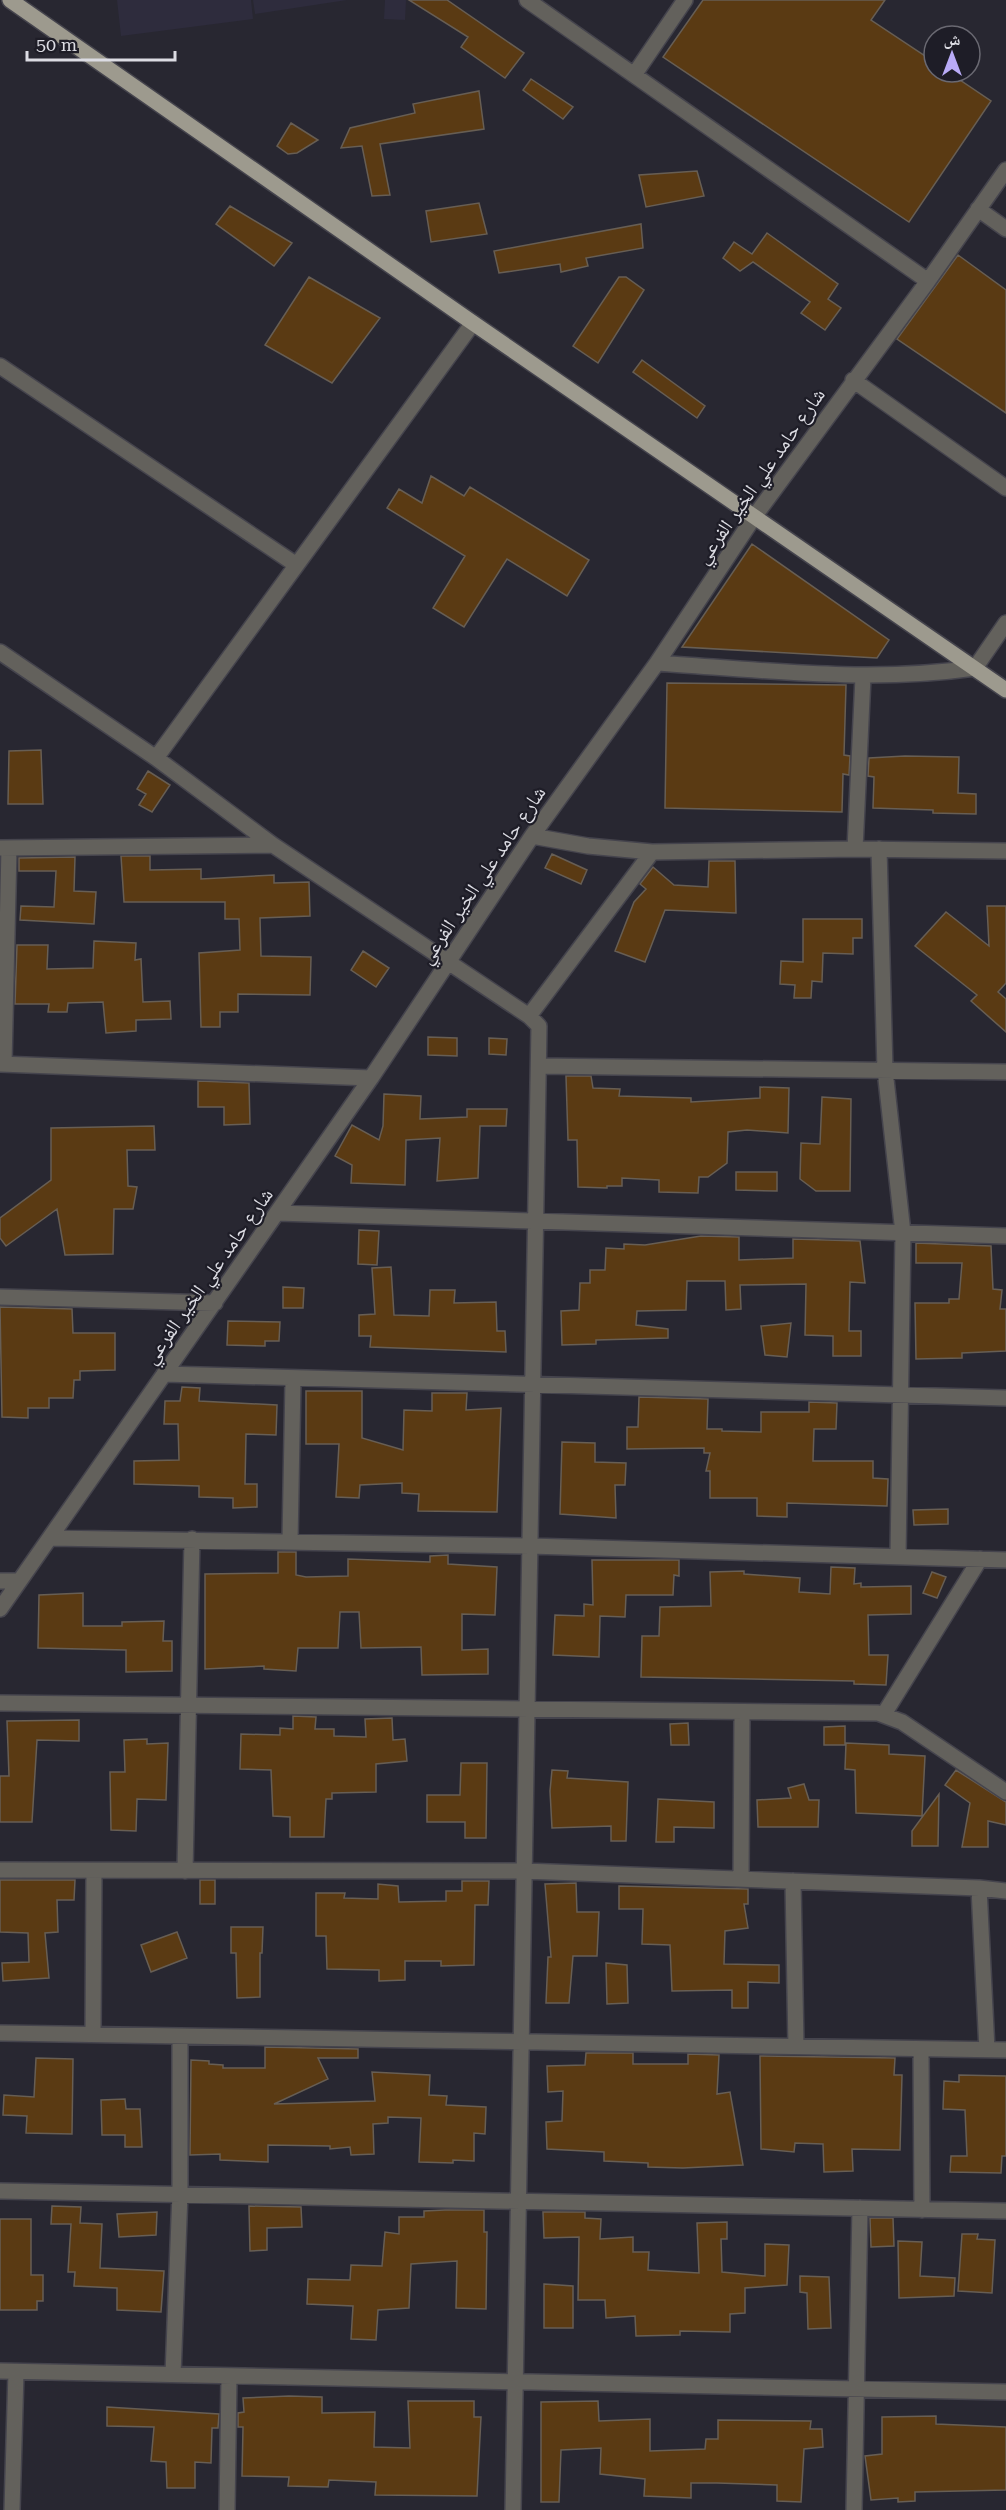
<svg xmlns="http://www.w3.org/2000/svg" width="1006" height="2510" font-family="'Roboto Serif','Noto Naskh Arabic',serif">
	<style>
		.built { fill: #2e2c3d }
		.building { fill: #5a3a13; stroke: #675e54; stroke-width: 1.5 }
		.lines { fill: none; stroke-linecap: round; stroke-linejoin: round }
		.minor-casing { stroke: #45444d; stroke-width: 18 }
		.major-casing { stroke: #45444d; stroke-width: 18 }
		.minor { stroke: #63615c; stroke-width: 15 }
		.major { stroke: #9d9a8e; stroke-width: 15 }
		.labels { text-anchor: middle; stroke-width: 4.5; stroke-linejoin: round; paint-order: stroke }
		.street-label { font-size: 20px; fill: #dcdce3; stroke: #1e1d27 }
	</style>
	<rect width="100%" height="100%" fill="#282731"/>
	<path class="built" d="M117 0H251L253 19 121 36Z
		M253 0H347L255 14Z
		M385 0H406L405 20 384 19Z"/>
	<path class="building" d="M409 0H447L524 53 505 78 461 47 468 37Z
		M703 0H885L871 20 934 62V72H948L991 101 909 222 663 57Z
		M531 79 573 107 563 119 523 90Z
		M479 91 484 129 380 144 390 195 372 196 362 146 341 148 350 128 415 113 413 104Z
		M291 123 318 140 297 153 288 154 277 146Z
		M697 171 704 196 646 207 639 175Z
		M479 203 487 234 431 242 426 211Z
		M230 206 292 243 274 266 216 224Z
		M641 224 643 248 586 258 588 266 561 272 560 264 499 273 494 251Z
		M767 233 838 284 828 299 841 308 825 330 801 313 810 302 753 262 740 271 723 258 734 242 752 254Z
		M958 255 1006 290V413L897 339Z
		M309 277 380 318 332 383 265 345Z
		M619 277H626L644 290 598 363 573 346Z
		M642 360 705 406 697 418 633 372Z
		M431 476 464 496 470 487 589 560 567 596 507 559 464 627 433 608 465 556 387 508 399 489 422 503Z
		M752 544 889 640 877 658 682 647Z
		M667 683 846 685 844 755 850 756 849 775 843 774 842 812 665 808Z
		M41 750 43 804H8L9 751Z
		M905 756 959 757 958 793 976 794V814L933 813V810L873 808 874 777 868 776 869 758Z
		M148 771 170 785 152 812 139 805 146 794 137 789Z
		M552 854 587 870 581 884 545 868Z
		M121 856H150V870L201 869V879L274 875V883L309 882 310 916 260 918 261 956 311 957 310 995 238 994V1012H220V1027H201L199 953 240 950 239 919H225V902H124Z
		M75 857 74 891 96 892 94 924 20 920 21 906 54 907 56 871H19V858Z
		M709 861H735L736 913 665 910 645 962 615 951 634 902 646 889 640 884 653 867 674 885 708 887Z
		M987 906H1006V983L998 992 1006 999V1032L971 1001 977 995 915 946 946 912 989 946Z
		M803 919H862V938H853V954L823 953 822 982 812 981 811 998H794L795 985 780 984 781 961 803 962Z
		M94 941 136 943 135 960 141 959 143 1002 170 1001 171 1019 136 1020V1031L106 1033 103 1002 68 1003 67 1012H48L49 1004H15L17 945H48L47 969 93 968Z
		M363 951 389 968 376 987 351 970Z
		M428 1037 457 1038V1056L428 1055Z
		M489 1038 507 1039 506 1055 489 1054Z
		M566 1076H591L593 1088 620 1089 619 1096 691 1098V1102L760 1098V1087L789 1088 788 1133 747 1130 728 1132 727 1163 708 1177H699L698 1193 659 1192V1180L622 1178V1186H607V1188L578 1187 577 1140H568Z
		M198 1081 249 1083 250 1124 224 1125V1107H198Z
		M384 1094 421 1096 420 1119 467 1117V1109H507L506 1126H480L478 1178 437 1181 440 1138 406 1140 405 1185 351 1183 352 1165 335 1156 352 1125 379 1140 383 1126Z
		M822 1097 851 1099 850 1191H816L800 1179 801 1143 820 1144Z
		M154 1126 155 1150H127L128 1186 137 1187 133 1209H114L113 1254 65 1255 57 1209 6 1246 0 1238V1218L51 1180V1128Z
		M736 1172H777V1191L736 1190Z
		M359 1230 379 1231 377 1265 358 1264Z
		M701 1236 739 1237V1260L793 1258V1239L860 1241 865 1283 850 1282 849 1331H861V1356H833V1336L805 1335 806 1284 740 1285 741 1309 726 1310 725 1281H687L686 1310 637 1311 636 1325 668 1329V1338L596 1340V1344L562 1345 561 1311 579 1310 580 1283H590V1270H605L606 1248 624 1249V1244L645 1245Z
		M916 1243 991 1246 993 1289 1002 1290 1000 1309H1006V1351L962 1353V1358L916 1359 915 1303H949V1299H959L962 1263H916Z
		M391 1267 394 1315 429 1316 430 1290H455L454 1303 496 1302 497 1331H505L506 1352 370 1347 371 1336H359V1315L375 1314 372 1268Z
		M283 1287 304 1288 303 1308H283Z
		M0 1307 72 1309 73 1333H115V1370L80 1371V1380H74L73 1398H49V1408H28V1418L2 1417Z
		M228 1321 280 1322 279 1341H265V1346L227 1345Z
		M791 1323 787 1357 765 1355 761 1326Z
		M182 1387 200 1388 199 1401 277 1405 276 1435 246 1434 245 1484H257V1507L233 1508V1498L199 1497V1486L134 1484V1461L179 1460 178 1424H164L165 1401H180Z
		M306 1391H362V1438L403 1450 404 1410 432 1411V1393H467L466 1410 501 1408 497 1512 418 1511 419 1494 402 1493V1483L360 1485 359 1498 336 1497 339 1444H306Z
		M639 1397 708 1399 707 1429H722V1431L761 1432V1412H809V1402L837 1403 836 1429H814L813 1461H873V1478L888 1479 887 1506 787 1503V1517L757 1516V1498H710V1471H706L710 1453H704V1448L627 1449V1427H638Z
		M562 1442 595 1443V1462L626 1463 625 1485H615L616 1518 560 1514Z
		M948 1509V1524L914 1525 913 1510Z
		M278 1552H296V1575L306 1577 348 1576V1559L430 1562V1556L448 1555V1564L497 1567 495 1615 462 1614V1650L488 1649V1674L422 1675 421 1647 361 1648 359 1612H340L338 1648H298L296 1671 264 1669V1666L205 1669V1574L278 1573Z
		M592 1560H679V1576L674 1575 673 1595H626L625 1617 600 1616 599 1657 553 1655 555 1615 584 1616V1604L593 1605Z
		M831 1567 855 1568 854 1584 861 1583V1587L911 1586V1614L868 1615 869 1655H888L886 1685 854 1684V1681L641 1677 642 1636H659L660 1607 711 1606 710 1572 744 1571V1574L800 1578 799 1592 830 1594Z
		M932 1572 946 1577 937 1598 923 1593Z
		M83 1593V1626H122V1622L164 1621 163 1641H172V1671L126 1672V1650L38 1648 39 1595Z
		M293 1716 316 1717 315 1729H334V1736L366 1737 365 1719 392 1718 393 1740 405 1739 407 1761 376 1764V1792L332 1793V1799H326L324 1837H290V1817L273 1816 271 1770 240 1769 241 1734 280 1735V1728L293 1729Z
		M79 1720V1741L37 1740 32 1822H0V1776H9L7 1721Z
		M688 1723 689 1745H671L670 1724Z
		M845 1726V1745H824V1727Z
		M147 1739V1744L168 1743 166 1800 137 1799 136 1831 111 1830 110 1772H125L124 1740Z
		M846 1743 889 1745V1754L925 1756 922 1816 856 1813 855 1770 845 1769Z
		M461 1763H487L486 1838H465V1822H427V1795H460Z
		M552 1770 568 1771 567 1778 628 1782 626 1841H611V1826L552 1828 550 1791Z
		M956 1770 1006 1802V1825L988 1821V1847H962L970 1803 945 1785Z
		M804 1784 809 1800H819L818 1827H758L757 1800 791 1798 788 1788Z
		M939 1794 938 1846H912V1831Z
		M658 1799 714 1802V1828L674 1827V1842H656Z
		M0 1880H75L74 1900H57L58 1932 45 1933 49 1978 3 1981 2 1963 29 1962 28 1933 0 1932Z
		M200 1880H215V1904H200Z
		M462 1881H489L488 1905H475L474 1965 441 1966V1961H405V1980L379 1981V1970L327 1969 326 1936H316V1893H345L344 1898 378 1899V1884L398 1886 399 1902 446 1901V1891H462Z
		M576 1883 577 1912H599L597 1956H573L569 2003H546L548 1957H551L545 1884Z
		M619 1886 748 1889V1904H744L748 1928 725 1931 724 1964 779 1965V1983L748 1982V2008H732V1990L672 1991 670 1945 642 1944 643 1909H619Z
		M231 1927H263L262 1953H260V1997L237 1998 236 1953H231Z
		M177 1932 187 1958 151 1972 141 1945Z
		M606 1963 627 1965 628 2003 607 2004Z
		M265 2047 358 2049V2058H318L328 2079 274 2104 375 2101 372 2072 430 2075 429 2095 447 2096 446 2105 486 2107 485 2134 474 2133V2161L453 2160V2163L419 2162 421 2118 388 2117V2123L373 2124 374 2154 351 2155 350 2147 330 2149V2146L268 2145V2162L220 2160V2154L190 2155 191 2060 209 2061V2064L223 2065V2068H265Z
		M586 2053H633V2064H688V2054L719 2055 717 2094 730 2092 743 2165 683 2168 648 2167V2163L604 2161V2152L547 2149 546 2122 562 2121 563 2091 548 2092 547 2066 585 2065Z
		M760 2056 895 2058 894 2075H902L900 2150 852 2149 853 2171 824 2172 823 2144 795 2143 794 2152 761 2149Z
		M36 2058 73 2059 72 2134 26 2133 27 2116 3 2115 4 2095 34 2097Z
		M959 2075 1006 2076V2156H1002L1001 2173 950 2172 951 2156H967L965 2110 943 2109 944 2081 959 2082Z
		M125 2099 126 2109H140L142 2147H125V2135H102L101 2100Z
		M52 2206 81 2207 80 2223 102 2224 100 2268 164 2271 161 2312 117 2310V2288L74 2286 75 2272H68L71 2224H51Z
		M249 2206 301 2207 302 2227 267 2228V2250L250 2251Z
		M445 2210H484V2232H487L486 2309 456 2308 457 2261 411 2264 409 2308 378 2310 376 2340 351 2339 353 2306 307 2304 308 2279 350 2280 351 2265 382 2266 385 2232 399 2234V2217H424V2211Z
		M157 2212 156 2235 119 2237 117 2214Z
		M543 2212H585V2218L601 2219 600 2239 633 2237V2252H649L648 2270 699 2273 697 2223 727 2222V2239H721L722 2272 765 2276V2244L789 2245 787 2285 745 2288V2313L730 2314V2332L680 2331V2335L636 2336 635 2316 606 2318 605 2300H578L579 2237 544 2238Z
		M870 2218H893L894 2246 871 2247Z
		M0 2219H31V2275H43V2301H37V2310H0Z
		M962 2234H978L977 2239 995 2240 992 2293 958 2291Z
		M898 2241 922 2242 920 2276 955 2278 954 2296 899 2298Z
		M800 2276 829 2277 831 2328 808 2329 807 2293 800 2292Z
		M544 2284 573 2286V2328H544Z
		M289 2396 322 2397V2413L375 2412 374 2447 410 2448 408 2401H474V2417H481L477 2496 375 2495 376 2482 329 2480 328 2487 288 2486 289 2477 242 2476 243 2427H238V2413L244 2412 243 2398Z
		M598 2401 599 2421 650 2419V2451L705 2449 706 2439H718V2420L811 2421 810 2429H822L823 2447 804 2449 801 2502 777 2501V2485L717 2483H691V2498L644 2496 645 2479 600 2474 601 2448 561 2450 559 2502H541V2402Z
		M107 2407 219 2414 218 2428H212L211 2463 195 2462V2488H167L166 2462 151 2461 154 2427 107 2426Z
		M936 2416V2424L1006 2427V2490L915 2492V2501L898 2502V2498L871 2500 865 2456 882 2454V2417Z"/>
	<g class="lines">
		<defs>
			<path id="minor" d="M527 0 928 281
				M634 75 685 0
				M978 209 1006 229
				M0 366 295 564
				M853 380 1006 488
				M0 652 156 758 273 845 529 1016 539 1026 513 2510
				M657 663C763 670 869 683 975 668L1006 623
				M156 758 473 323
				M532 836 588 846 652 852 855 849 1006 851
				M0 848 273 845
				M855 849 863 677
				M879 849 885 1070 903 1233 898 1556
				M529 1016 652 852
				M0 1064 371 1078
				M4 1064 9 848
				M539 1066 1006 1072
				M277 1213 1006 1236
				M0 1297 215 1303
				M164 1374 1006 1398
				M50 1538 530 1546 1006 1560
				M290 1542 293 1380
				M0 1581H19
				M0 1609 371 1078 532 836 657 663 754 517 928 281 1006 170
				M0 1703 878 1713 902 1722 1006 1792
				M884 1714 980 1559
				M0 1870 524 1871 979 1888 1006 1891
				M185 1871 192 1539
				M741 1879 742 1712
				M793 1881 796 2047
				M979 1888 987 2050
				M0 2033 1006 2050
				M93 2034 94 1872
				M921 2049 922 2210
				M0 2191 1006 2211
				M0 2371 1006 2392
				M173 2375 180 2193V2036
				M12 2510 16 2372
				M227 2510 229 2377
				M854 2510 860 2208"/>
			<path id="major" d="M10 0 473 323 1006 690"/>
		</defs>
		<use href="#minor" class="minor-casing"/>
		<use href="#major" class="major-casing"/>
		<use href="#minor" class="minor"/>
		<use href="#major" class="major"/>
	</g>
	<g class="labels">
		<g class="street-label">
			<text transform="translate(760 476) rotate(-55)" y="7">شارع حامد علي الخير الفرعي</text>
			<text transform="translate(482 875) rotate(-56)" y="7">شارع حامد علي الخير الفرعي</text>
			<text transform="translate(208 1276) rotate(-55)" y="7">شارع حامد علي الخير الفرعي</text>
		</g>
	</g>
	<g transform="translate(952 54)"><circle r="28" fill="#1e1d27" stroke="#6a6972" stroke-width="1.5"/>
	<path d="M0-4.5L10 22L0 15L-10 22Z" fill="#b9abf7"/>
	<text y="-9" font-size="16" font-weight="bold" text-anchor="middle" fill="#dcdce3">ش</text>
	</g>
	<path d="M27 51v9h148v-9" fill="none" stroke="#dcdce3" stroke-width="3"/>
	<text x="36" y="51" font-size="18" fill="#dcdce3" stroke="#1e1d27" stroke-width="4.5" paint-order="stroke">50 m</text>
</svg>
